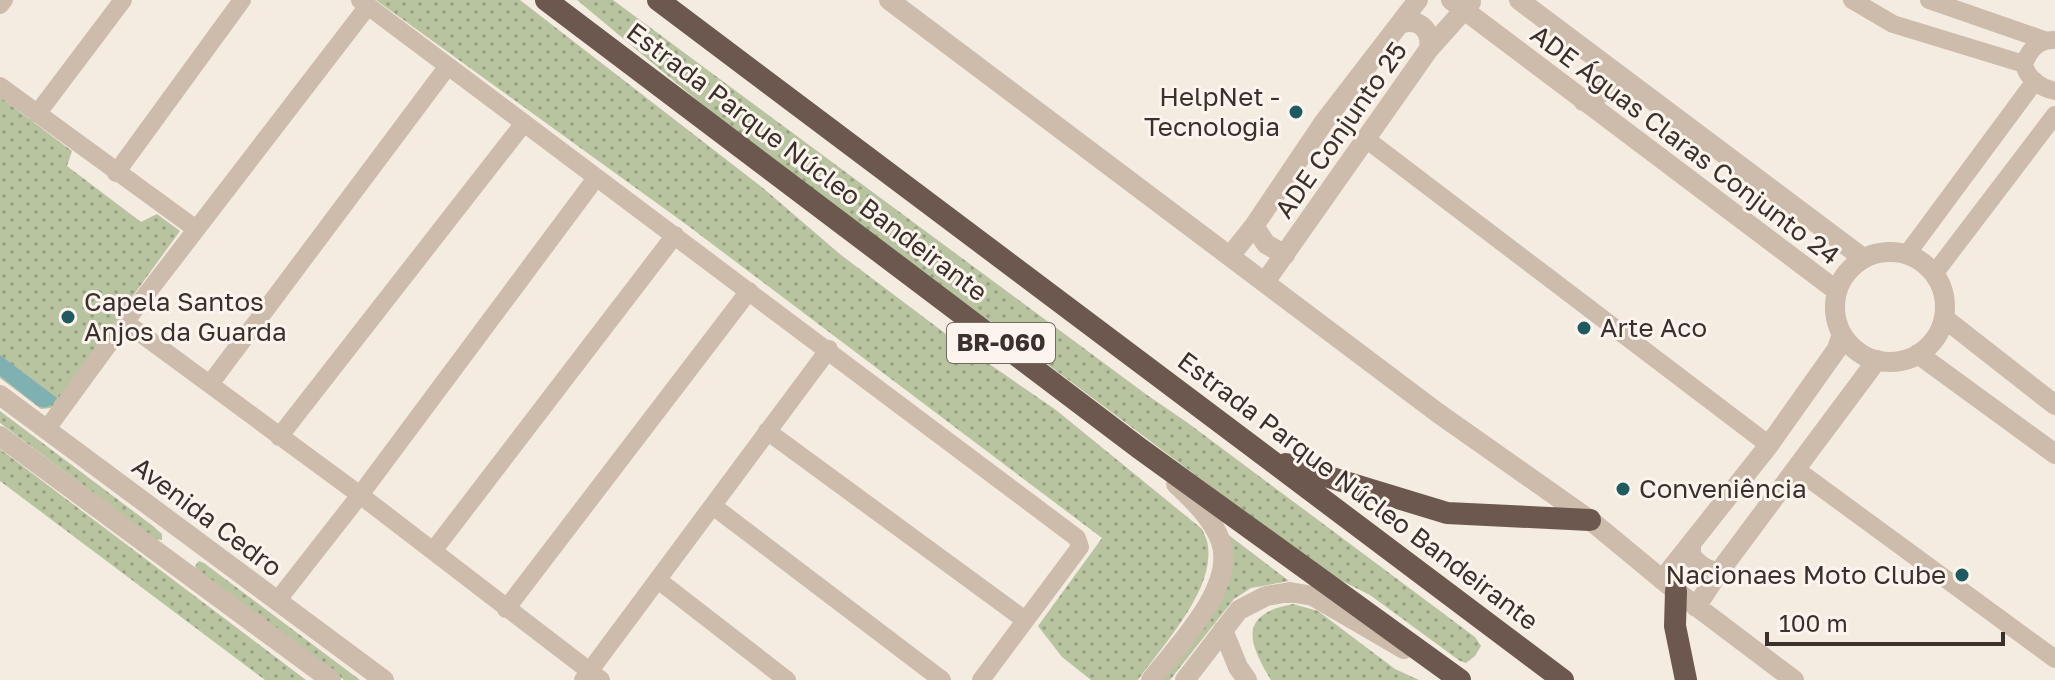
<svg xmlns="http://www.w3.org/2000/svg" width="2055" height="680" font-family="'Golos Text',sans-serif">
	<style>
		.park { fill: url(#park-dots) }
		.water { fill: #7fb0b2 }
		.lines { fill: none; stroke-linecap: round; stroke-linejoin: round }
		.minor { stroke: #cdbbac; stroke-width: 18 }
		.tertiary { stroke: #cdbbac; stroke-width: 20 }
		.trunk { stroke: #6c584f; stroke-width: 22 }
		.poi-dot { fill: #1f5a5e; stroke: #fbf5ee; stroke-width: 3 }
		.labels { text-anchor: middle; stroke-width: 6; stroke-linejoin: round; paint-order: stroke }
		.shield { fill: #fbf5ee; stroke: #756b66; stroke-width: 2 }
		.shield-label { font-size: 24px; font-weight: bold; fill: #3b302b }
		.poi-label { font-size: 26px; fill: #3b302b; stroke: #fbf5ee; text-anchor: start }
		.street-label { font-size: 26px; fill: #3b302b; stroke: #fbf5ee }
	</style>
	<defs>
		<pattern id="park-dots" width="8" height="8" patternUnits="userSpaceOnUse" patternTransform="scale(2)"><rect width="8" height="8" fill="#b8c4a0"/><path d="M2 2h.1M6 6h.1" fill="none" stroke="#97a083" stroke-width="1.8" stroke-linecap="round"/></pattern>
	</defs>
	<rect width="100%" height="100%" fill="#f4ebe1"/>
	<path class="park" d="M376 0H520L763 188 841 255 950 337 1056 410 1202 529C1204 534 1208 541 1208 547 1214 591 1162 646 1138 680H1091L1062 657 1038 626 1102 538 687 225Z
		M577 0H613L1147 395 1188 423 1475 637 1481 646 1475 656 1466 663 1460 661 1370 595 1328 574 722 121Z
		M0 97 72 151 67 166 141 222 157 214 180 231 59 398 51 408 41 409 0 378Z
		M0 411 153 526 162 534V540L155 539 0 423Z
		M0 449 306 680H265L0 481Z
		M1226 533 1289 581 1251 588 1234 599 1170 680H1157L1199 625Z
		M199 561 204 563 360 680H344L197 570 195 566Z
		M1293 604 1318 611 1395 669 1419 680H1271C1247 641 1239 614 1293 604Z"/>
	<path class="water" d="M0 355 57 398C52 405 47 410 38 406L0 376Z"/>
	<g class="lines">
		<path class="minor" d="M360 0 1077 538 1080 547 981 680
			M1852 0 1893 24 2024 64
			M1929 0 2044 40
			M0 5 4 0
			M2053 40C2037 40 2029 51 2024 64 2027 79 2041 88 2055 91
			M0 86 196 229
			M37 114 123 0
			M1366 139 1769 445
			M116 173 242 0
			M1907 254 2035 81
			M1934 274 2055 115
			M125 322 360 495 601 680
			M210 384 448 66
			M46 430 125 322 368 6
			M767 431 1025 620
			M279 437 524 123
			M1797 470 2055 659
			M713 506 942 680
			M433 551 675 235
			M658 580 787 680
			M277 601 360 495 596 178
			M506 609 749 291
			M583 680 829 349"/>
		<path class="tertiary" d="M889 0 1438 413 1590 520 1676 591 1794 680
			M1451 0 1837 291
			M1519 0 1863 258
			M1400 24C1419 17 1432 30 1429 49
			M1583 101C1599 98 1608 88 1617 75
			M1254 226 1266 244 1285 255
			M1835 307a55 55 0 1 1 110 0a55 55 0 1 1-110 0Z
			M1230 256 1254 226 1324 122 1418 0
			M1265 282 1429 49 1471 2
			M1944 318 2055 405
			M1918 354 2055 454
			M0 395 384 680
			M0 436 331 680
			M1691 545V556C1700 566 1706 570 1719 572
			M1662 580 1769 445 1837 349 1842 334
			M1696 607 1719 572 1877 360
			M1223 630 1238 667 1247 680
			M1151 680C1177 646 1236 588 1221 542 1213 519 1193 500 1176 484
			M1185 680 1239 610 1266 596 1290 592 1313 596 1404 649"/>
		<path class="trunk" d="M546 0 1139 448 1460 680
			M658 0 1563 680
			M1286 464 1447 513 1590 520
			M1676 591 1675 626 1686 680"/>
	</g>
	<g class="poi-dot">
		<circle cx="1296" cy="112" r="8"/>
		<circle cx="68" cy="317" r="8"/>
		<circle cx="1584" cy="328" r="8"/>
		<circle cx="1623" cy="489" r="8"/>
		<circle cx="1962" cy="575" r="8"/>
	</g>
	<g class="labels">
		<rect class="shield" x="947" y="323" width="108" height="40" rx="6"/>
		<g class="shield-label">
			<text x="1001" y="351">BR-060</text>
		</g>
		<g class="poi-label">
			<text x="1280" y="106" text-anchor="end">HelpNet -<tspan x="1280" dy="30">Tecnologia</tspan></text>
			<text x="84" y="311">Capela Santos<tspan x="84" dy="30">Anjos da Guarda</tspan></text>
			<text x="1600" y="337">Arte Aco</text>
			<text x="1639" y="498">Conveniência</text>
			<text x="1946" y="584" text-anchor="end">Nacionaes Moto Clube</text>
		</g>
		<g class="street-label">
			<text transform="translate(1341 130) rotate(-55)" y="9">ADE Conjunto 25</text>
			<text transform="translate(1685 145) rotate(37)" y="9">ADE Águas Claras Conjunto 24</text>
			<text transform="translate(807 162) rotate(37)" y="9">Estrada Parque Núcleo Bandeirante</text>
			<text transform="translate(1358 491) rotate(37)" y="9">Estrada Parque Núcleo Bandeirante</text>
			<text transform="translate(207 517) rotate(37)" y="9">Avenida Cedro</text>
		</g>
	</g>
	<path d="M1767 632v12h236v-12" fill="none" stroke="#3b302b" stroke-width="4"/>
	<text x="1779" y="632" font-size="24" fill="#3b302b" stroke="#fbf5ee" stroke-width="6" paint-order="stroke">100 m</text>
</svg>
